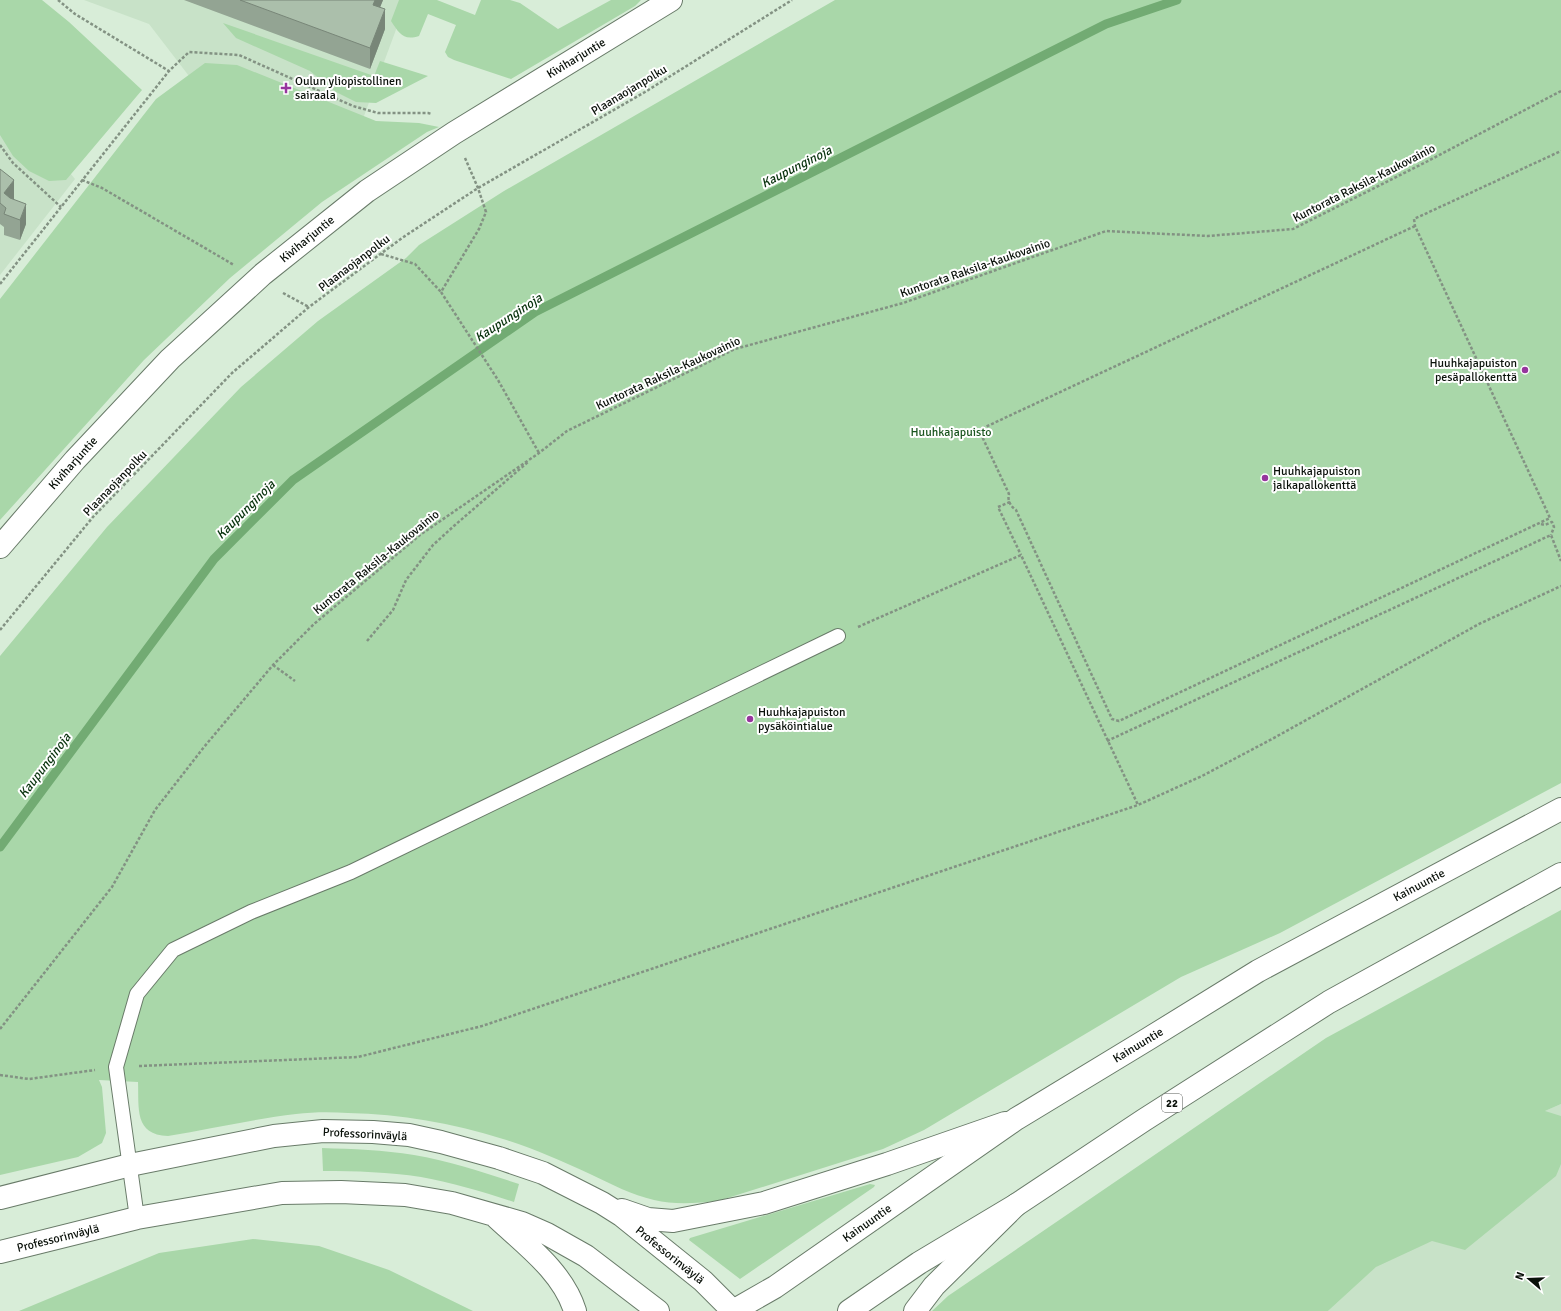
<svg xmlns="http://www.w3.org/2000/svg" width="1561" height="1311" font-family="Signika,sans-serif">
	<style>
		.built { fill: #c8e2c8 }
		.green { fill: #a9d7a9 }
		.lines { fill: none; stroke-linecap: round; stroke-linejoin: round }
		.stream { stroke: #72ab73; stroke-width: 9 }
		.service-casing { stroke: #697b69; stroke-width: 16 }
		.minor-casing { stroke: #697b69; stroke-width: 24 }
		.tertiary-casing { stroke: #697b69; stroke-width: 24 }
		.trunk-casing { stroke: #697b69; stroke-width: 24 }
		.motorway-casing { stroke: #697b69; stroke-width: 24 }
		.path { stroke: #839283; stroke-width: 2.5; stroke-dasharray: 3 2; stroke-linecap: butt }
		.service { stroke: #fff; stroke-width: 14 }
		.minor { stroke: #fff; stroke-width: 22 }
		.tertiary { stroke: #fff; stroke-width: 22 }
		.trunk { stroke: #fff; stroke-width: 22 }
		.motorway { stroke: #fff; stroke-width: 22 }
		.wall { fill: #93a493 }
		.shaded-wall { fill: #788678 }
		.building { fill: #abbfab; stroke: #788678 }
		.poi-dot { fill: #96359d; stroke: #fff; stroke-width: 1.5 }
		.labels { text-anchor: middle; stroke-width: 4; stroke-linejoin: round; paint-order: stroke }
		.shield { fill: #fff; stroke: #545854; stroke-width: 1 }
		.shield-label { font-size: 11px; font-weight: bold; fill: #0a110a }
		.street-label { font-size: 12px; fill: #0a110a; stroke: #fff }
		.poi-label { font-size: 12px; fill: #0a110a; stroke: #fff; text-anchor: start }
		.park-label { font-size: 12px; fill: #1a551f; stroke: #fff }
		.water-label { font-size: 13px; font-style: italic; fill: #08320d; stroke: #fff }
	</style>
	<rect width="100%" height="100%" fill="#d8edd8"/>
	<path class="built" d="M84 0H407L351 151 285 201 149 24Z
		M0 87 75 179 0 275Z
		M1561 1104V1311H1328L1545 1111Z"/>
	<path class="green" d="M0 0H42L69 22 142 90 66 180 49 181 29 171 13 156 0 135Z
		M399 0H437L475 15 481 0H510L520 3 558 29 611 0H641L635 6 511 79 454 60 448 57 445 52 456 25 428 14 419 36C403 41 399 33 391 21Z
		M835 0H1561V783L1280 933 1181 977 924 1130 883 1149 718 1201C697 1203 675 1205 654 1200 632 1195 611 1184 590 1174 561 1161 533 1148 503 1139 451 1123 402 1114 348 1113 331 1112 313 1112 296 1114 254 1119 211 1129 168 1136 134 1135 139 1108 138 1082L99 1080 102 1087 106 1133 102 1143 78 1157 0 1175V656L107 527 241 387 318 321 406 258 419 245 504 191Z
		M223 23 374 76 380 61 428 76 376 103 356 102 336 92 310 71 236 38Z
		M205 63 237 65 376 121 419 123 439 127 427 132 322 202 230 278 144 360 0 520V299L156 99Z
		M1561 910V1104L1545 1111 1561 1116V1164L1556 1176 1465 1250 1432 1241 1376 1267 1328 1311H932L948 1296 1326 1038Z
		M322 1148C353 1149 383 1150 414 1155 450 1161 485 1173 519 1184L514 1202C484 1192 453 1183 421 1177 389 1172 356 1171 323 1171Z
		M870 1184 875 1185 874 1187 740 1279 689 1240 690 1238Z
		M253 1239 319 1246 389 1270 473 1311H19L159 1253Z"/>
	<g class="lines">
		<path class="stream" d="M0 847 214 559 293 480 535 312 1106 24 1177 0"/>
		<defs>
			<path id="service" d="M137 1218 116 1067 137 994 173 950 251 912 351 872 838 636"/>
			<path id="minor" d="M0 547 75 460 170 359 263 274 367 191 454 133 671 0"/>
			<path id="tertiary" d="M0 1198 130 1165 274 1136 323 1131 373 1132 409 1135 441 1142 499 1158 543 1173 602 1203 621 1215 703 1281 733 1311
				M622 1210 648 1219 673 1221 764 1203 887 1164 1005 1123
				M497 1218C526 1245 563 1272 575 1311
				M0 1252 137 1218 282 1193 341 1192 405 1195 452 1203 522 1223 547 1234 586 1256 658 1311"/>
			<path id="trunk" d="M733 1311 775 1287 1016 1119 1148 1039 1258 971 1561 809
				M849 1311 919 1263 1016 1205 1144 1120 1329 1002 1561 874"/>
			<path id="motorway" d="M915 1311 934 1286 1016 1205"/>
		</defs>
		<use href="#service" class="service-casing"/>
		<use href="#minor" class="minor-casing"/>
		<use href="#tertiary" class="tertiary-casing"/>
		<use href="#trunk" class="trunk-casing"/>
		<use href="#motorway" class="motorway-casing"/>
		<path class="path" d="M58 0 75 14 169 71 189 52 239 55 353 106 378 113H428L432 114
			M0 145 13 163 61 207
			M465 158 478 188 486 212 479 229 441 292 498 380 539 453
			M82 180 102 188 234 265
			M1415 226 979 430 1009 494C1007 500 1011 507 1016 510L1112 719 1119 721 1550 518 1415 226 1414 219 1561 151
			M381 254 415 264 441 292
			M0 284 169 71
			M283 293 309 307
			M1010 502 998 507 1021 555
			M1541 524 1545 525 1552 522 1554 527 1551 535
			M858 627 1021 555 1138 805
			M0 630 93 517 232 373 309 307 402 238 478 188 645 92 792 0
			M367 641 393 610 406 580 433 545 455 525 528 462
			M273 665 295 681
			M1107 741 1551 535 1561 561
			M0 1029 112 887 155 810 204 747 273 665 314 624 420 535 539 453 567 431 735 349 903 303 1106 231 1208 236 1293 229 1426 162 1561 91
			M139 1066 358 1057 482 1026 1138 805 1202 776 1272 739 1479 624 1561 586
			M0 1075 29 1079 95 1070"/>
		<use href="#service" class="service"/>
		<use href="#minor" class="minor"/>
		<use href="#tertiary" class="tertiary"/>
		<use href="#trunk" class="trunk"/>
		<use href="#motorway" class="motorway"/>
	</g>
	<path class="wall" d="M184 0H383L380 7 385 29 370 69Z
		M0 169 26 224 20 240 4 235V227L0 224Z"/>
	<path class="shaded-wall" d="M375 0H383L373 25V5Z
		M385 9V29L370 69V48Z
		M14 180V201L6 211 4 193Z
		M26 204V224L20 240V220Z"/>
	<path class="building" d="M240 0H375L373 5 385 9 370 48Z
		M0 169 14 180 4 193 10 198 26 204 20 220 4 214 6 208 0 203Z"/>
	<g class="poi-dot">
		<path d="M284 82h4v4h4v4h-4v4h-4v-4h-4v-4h4z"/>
		<circle cx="1525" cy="370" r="4"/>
		<circle cx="1265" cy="478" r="4"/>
		<circle cx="750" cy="719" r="4"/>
	</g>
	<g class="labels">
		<rect class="shield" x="1162" y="1094" width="20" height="18" rx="3"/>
		<g class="shield-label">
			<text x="1172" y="1107">22</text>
		</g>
		<g class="street-label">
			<text transform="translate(576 58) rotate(-31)" y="4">Kiviharjuntie</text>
			<text transform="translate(629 90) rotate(-31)" y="4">Plaanaojanpolku</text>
			<text transform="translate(1364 183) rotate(-27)" y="4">Kuntorata Raksila-Kaukovainio</text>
			<text transform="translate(307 239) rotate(-39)" y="4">Kiviharjuntie</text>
			<text transform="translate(354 263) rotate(-37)" y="4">Plaanaojanpolku</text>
			<text transform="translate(975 268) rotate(-19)" y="4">Kuntorata Raksila-Kaukovainio</text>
			<text transform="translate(668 373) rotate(-25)" y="4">Kuntorata Raksila-Kaukovainio</text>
			<text transform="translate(73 463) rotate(-48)" y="4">Kiviharjuntie</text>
			<text transform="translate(115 483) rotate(-46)" y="4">Plaanaojanpolku</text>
			<text transform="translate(376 562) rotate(-39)" y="4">Kuntorata Raksila-Kaukovainio</text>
			<text transform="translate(1419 885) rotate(-28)" y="4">Kainuuntie</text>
			<text transform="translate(1138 1045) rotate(-31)" y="4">Kainuuntie</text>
			<text transform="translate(365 1134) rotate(3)" y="4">Professorinväylä</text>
			<text transform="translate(867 1223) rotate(-35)" y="4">Kainuuntie</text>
			<text transform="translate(58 1238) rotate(-14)" y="4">Professorinväylä</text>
			<text transform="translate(670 1255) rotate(39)" y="4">Professorinväylä</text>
		</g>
		<g class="poi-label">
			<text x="295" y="85">Oulun yliopistollinen<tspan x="295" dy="14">sairaala</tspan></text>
			<text x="1517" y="367" text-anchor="end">Huuhkajapuiston<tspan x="1517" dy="14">pesäpallokenttä</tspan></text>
			<text x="1273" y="475">Huuhkajapuiston<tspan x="1273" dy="14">jalkapallokenttä</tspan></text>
			<text x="758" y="716">Huuhkajapuiston<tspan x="758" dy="14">pysäköintialue</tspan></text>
		</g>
		<g class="park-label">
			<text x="951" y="436">Huuhkajapuisto</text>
		</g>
		<g class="water-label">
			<text transform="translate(796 166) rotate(-27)" y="5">Kaupunginoja</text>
			<text transform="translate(508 317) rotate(-33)" y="5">Kaupunginoja</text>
			<text transform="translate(245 509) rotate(-45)" y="5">Kaupunginoja</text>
			<text transform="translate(44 765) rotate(-53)" y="5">Kaupunginoja</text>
		</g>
	</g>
	<g transform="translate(1529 1279) rotate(289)" stroke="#ffffff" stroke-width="3" paint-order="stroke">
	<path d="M0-3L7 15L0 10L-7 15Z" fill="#0a110a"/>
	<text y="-6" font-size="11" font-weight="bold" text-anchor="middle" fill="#0a110a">N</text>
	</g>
</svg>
